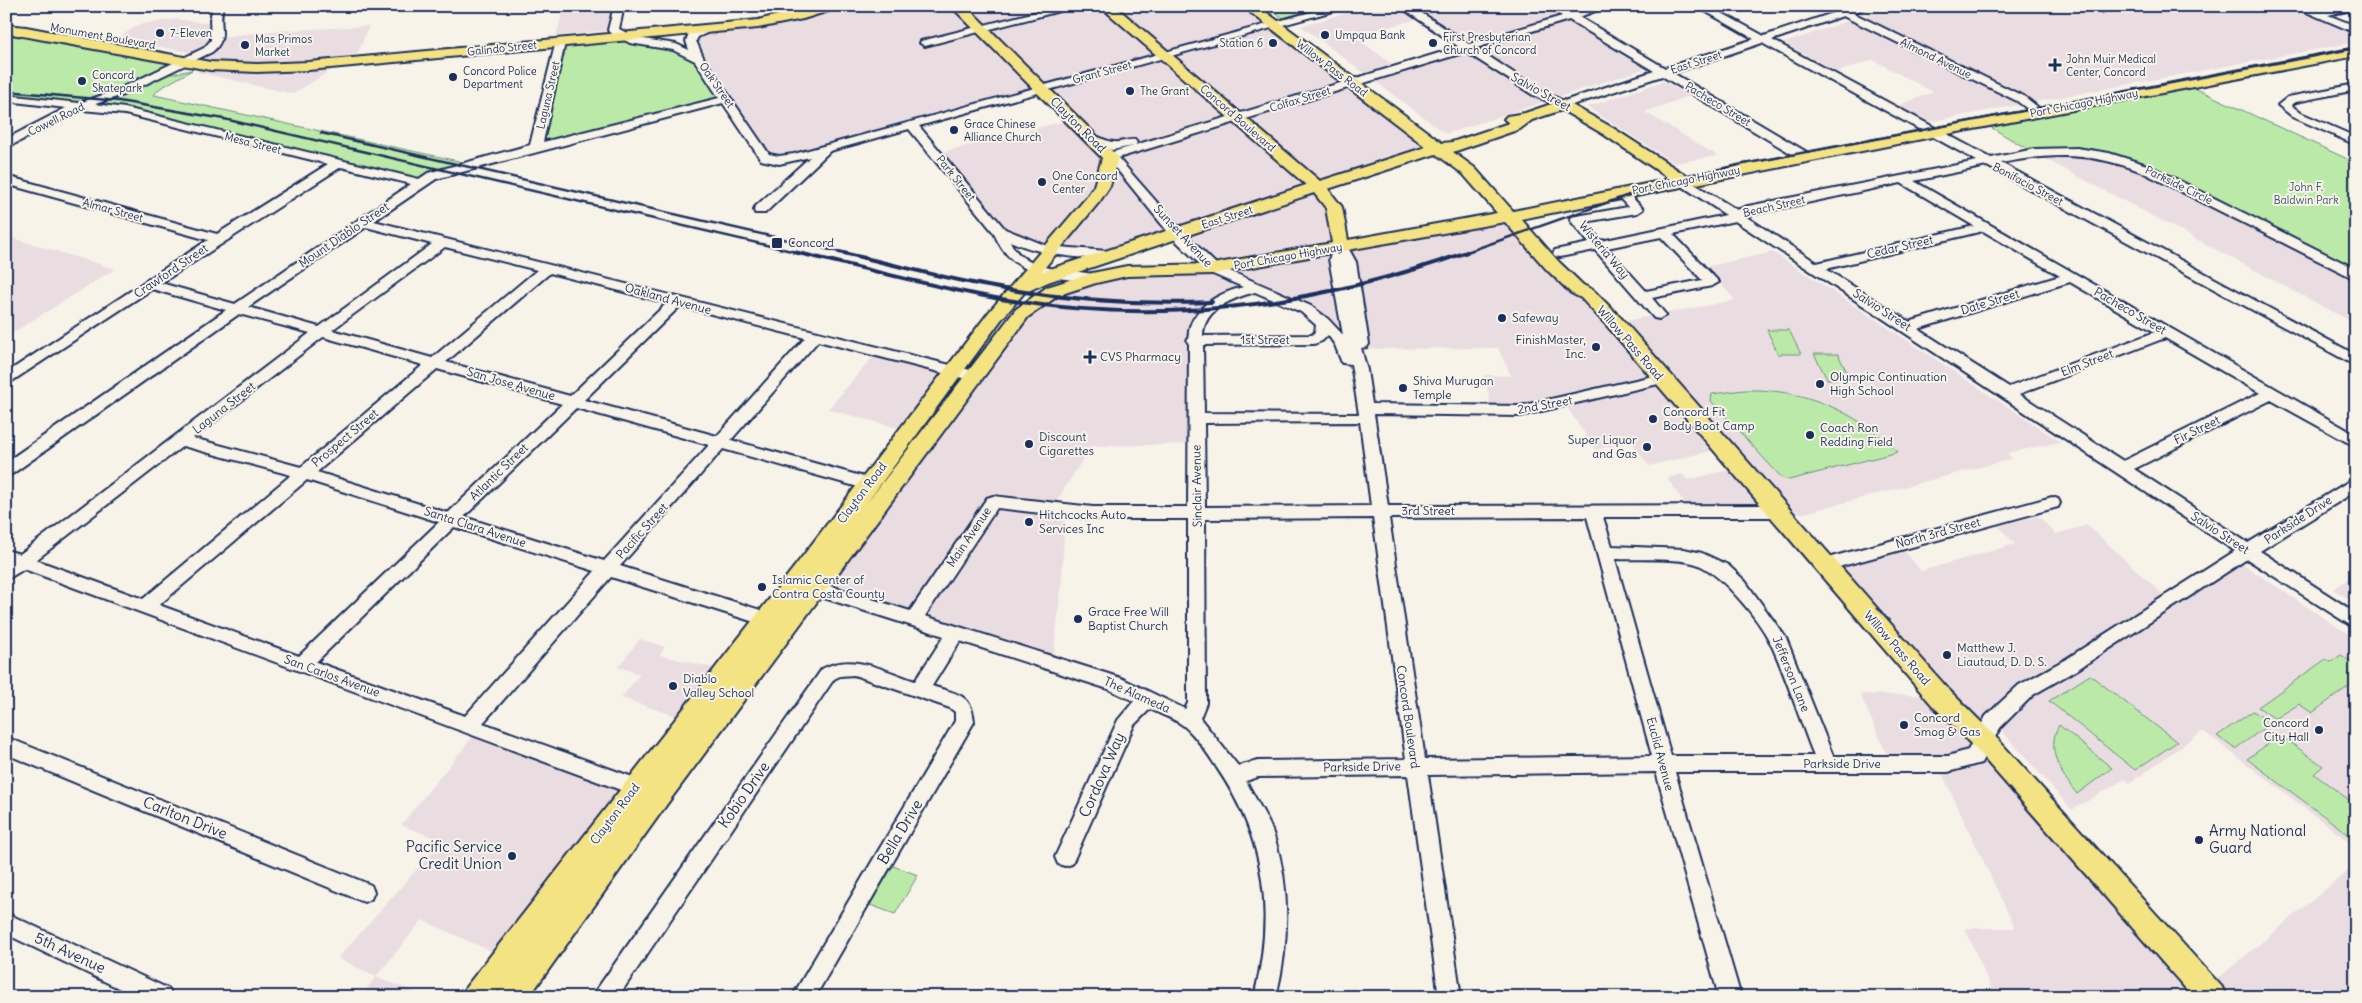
<svg xmlns="http://www.w3.org/2000/svg" width="2362" height="1003" font-family="Delius,sans-serif">
	<style>
		.built { fill: #eadde2; fill-rule: evenodd }
		.green { fill: #bbeaa8; stroke: #6b8c83 }
		.lines { fill: none; stroke-linecap: round; stroke-linejoin: round }
		.minor-casing { stroke: #1b2f5e; stroke-width: 4 }
		.major-casing { stroke: #1b2f5e; stroke-width: 4 }
		.minor { fill: #f7f3e8; fill-rule: evenodd }
		.major { fill: #f4e382; fill-rule: evenodd }
		.rail-far1 { stroke: #1b2f5e; stroke-width: 2.5 }
		.rail { stroke: #1b2f5e; stroke-width: 4 }
		.poi-dot { fill: #1b2f5e; stroke: #f7f3e8; stroke-width: 2 }
		.labels { text-anchor: middle; stroke-width: 4; stroke-linejoin: round; paint-order: stroke }
		.far-poi-label { font-size: 11px; fill: #1b2f5e; stroke: #f7f3e8; text-anchor: start }
		.far-street-label { font-size: 11px; fill: #1b2f5e; stroke: #f7f3e8 }
		.far-park-label { font-size: 11px; fill: #3b546d; stroke: #f7f3e8 }
		.street-label { font-size: 12px; fill: #1b2f5e; stroke: #f7f3e8 }
		.poi-label { font-size: 12px; fill: #1b2f5e; stroke: #f7f3e8; text-anchor: start }
		.near-street-label { font-size: 15px; fill: #1b2f5e; stroke: #f7f3e8 }
		.near-poi-label { font-size: 15px; fill: #1b2f5e; stroke: #f7f3e8; text-anchor: start }
	</style>
	<rect width="100%" height="100%" fill="#f7f3e8"/>
	<filter id="ink" filterUnits="userSpaceOnUse"><feTurbulence type="fractalNoise" baseFrequency=".02" numOctaves="2"/><feDisplacementMap in="SourceGraphic" scale="10" xChannelSelector="R" yChannelSelector="G"/><feConvolveMatrix kernelMatrix="1 2 1 2 8 2 1 2 1" color-interpolation-filters="sRGB"/></filter>
	<g filter="url(#ink)">
		<path class="built" d="M564 6H619L613 30 556 36Z
			M830 6H1249L1439 148 1319 187 1341 246 1511 216 1615 323 1735 300 1705 267 1773 252 2061 442 2007 453 2012 459 1804 513 1690 511 1667 478 1682 474 1688 480 1739 467 1723 448 1649 466 1631 441 1596 450 1564 403 1492 411 1484 375 1511 376 1498 348 1363 349 1342 345 1313 314 1257 287 1227 295 1201 317 1197 444 1091 446 1053 507 1065 509 1062 578 1053 662 816 588 1022 313 1092 278 1213 269 1177 234 1114 255 1072 254 1000 232 936 154 1072 119 1042 89 772 161 699 59 693 35 758 24Z
			M1369 6H1543L1644 67V69L1446 134 1301 26ZM1422 18 1466 47 1397 68 1354 36Z
			M1891 6H2355L2320 14 2356 30V42L1917 124 1889 109 1933 92 1873 60 1837 72 1784 43Z
			M177 19 203 23 214 22 219 37 271 31 369 26 358 53 293 94 197 72 211 49 199 54 116 39 140 24Z
			M1664 81 1689 96 1645 112 1718 156 1674 163 1587 107Z
			M2034 153 2110 157 2356 274V324Z
			M6 236 115 269 6 337Z
			M877 352 953 371 909 431 828 409Z
			M2038 516 2056 534 2087 525 2169 600 2236 560 2356 639V847L2203 731 2130 783 2125 779 2072 810 1994 722 1983 740 2197 980 2221 976 2356 864V993L2352 997H1995L1965 928H2015L1938 765 1891 764 1860 694 1939 696 1824 565 1898 543 1921 571 2015 544 1998 526Z
			M2356 574V604L2333 589Z
			M640 639 665 647 660 655 726 671 688 720 621 698 640 674 618 667Z
			M479 729 636 787 506 958 422 920 376 977 427 997H360L376 977 338 958 442 841 401 825Z"/>
		<path class="green" d="M1267 6H1326L1283 18Z
			M6 29 177 60 110 91 108 95 166 75 192 70 159 89 154 95 472 164 421 183 125 111 6 98Z
			M625 36 689 52 727 99 536 147 560 43Z
			M2186 84 2356 163V274L2110 157 2034 153 1982 122Z
			M1767 330H1789L1801 354H1778Z
			M1814 354H1838L1850 379H1827Z
			M1744 390C1804 388 1855 411 1898 452L1789 480 1782 478 1711 401 1712 394Z
			M2341 655 2356 665V681L2312 713 2299 704 2275 719 2258 707 2326 659 2331 662Z
			M2090 675 2177 742 2135 770 2049 701Z
			M2253 711 2271 723 2235 749 2217 736Z
			M2059 725 2112 768 2077 794C2061 774 2045 750 2059 725Z
			M2280 735 2323 766 2314 774 2356 805V840L2247 759Z
			M893 866 918 875 895 914 870 905Z"/>
		<g class="lines">
			<defs>
				<path id="minor" d="M213 6H223C217 26 230 37 212 52L123 95 95 104 125 108 419 179 428 173 530 145 556 41H564L565 43 543 142 719 98 695 61 673 50 630 43 609 32 608 30 614 6H624L619 29 637 38 676 44 689 50 686 41 689 33 701 28H709V32L698 37 696 41 704 59 769 154 779 156 794 154 1333 6H1351L919 126 1005 229 1047 246 1119 252 1121 255 1119 258 1114 259C1077 258 1044 256 1010 241 1024 274 1069 268 1097 275L1099 278 1097 281 1092 282C1051 278 1011 276 994 233L909 129 830 151 765 213H755L754 210 755 207 810 157 779 164 761 160 723 103 436 179 374 221 974 371 979 373 981 376 979 379 974 381 818 341 731 440 875 480 877 484 875 488 869 490 723 449 620 566 773 614 776 619 773 624 767 626 611 577 483 723 652 784 655 790 652 796 645 799 24 569 6 580V550L20 554 310 333 239 314 12 474 6 476V462L226 310 152 289 6 385V373L208 240 6 184V176L217 234 328 164 125 114 82 110 6 148V139L66 108 6 101V95L79 103 115 91 204 48 211 40 210 20ZM341 167 411 184 235 304 161 283ZM366 227 432 244 319 327 248 307ZM445 247 537 270 432 358 332 330ZM550 273 667 303 570 396 446 362ZM680 306 805 338 717 436 584 400ZM323 337 423 365 301 467 193 438ZM437 369 562 404 448 513 317 472ZM576 408 709 445 604 561 464 517ZM183 446 291 475 143 599 36 560ZM307 480 439 522 299 656 159 605ZM454 527 595 571 465 716 316 662Z
					M1060 6H1079L925 46 920 43 921 41Z
					M1399 6H1411L1469 44 1562 16 1548 6H1561L1571 13 1592 6H1609L1579 17 1665 68 1754 39 1696 6H1709L1764 36 1836 12 1837 9 1869 6 1853 13 2025 97 2044 112 2042 114H2034L2017 101 1843 16 1772 40 1991 158 2034 149 2077 148 2109 153 2150 166 2356 269V278L2351 277 2142 172C2091 152 2053 153 2001 163L2356 355V366L1987 166 1914 181 2356 435V447L2271 400 2134 469 2248 543 2356 477V491L2260 551 2356 613V629L2247 559 2078 669 2033 695 2000 728 1981 763 1948 772H1675L1741 997H1719L1656 772 1428 775 1461 997H1439L1408 775 1258 777 1246 781C1255 799 1268 817 1274 836 1291 887 1289 945 1276 997H1254C1275 913 1266 840 1217 768 1208 754 1197 737 1184 726 1175 719 1160 714 1150 709L1134 725 1072 864 1065 866 1058 864 1055 857 1118 720 1134 701 1108 689 960 641 932 686C956 694 972 693 974 722L815 997H792L955 721V712L950 708 854 675 840 676 834 679 618 997H594L597 989 822 669C852 652 885 671 915 681L944 636 799 590 796 585 799 580 805 578 910 611 987 498 993 496 1093 507H1188L1189 344 1187 341C1190 336 1188 331 1190 326 1199 303 1221 293 1243 287L1208 272 1172 237 1120 173 1104 157 1106 154 1133 146 1112 150 1089 142 1087 139 1089 136C1098 134 1105 142 1114 142 1121 143 1128 139 1135 140L1137 143 1135 145 1459 47ZM1569 20 1654 71 1564 101 1541 91 1476 48ZM1762 43 1977 161 1748 206 1737 210 1683 177 1679 178 1677 181 1679 184 1726 215 1601 241 1585 222 1637 213 1643 209 1625 190 1621 189 1615 193 1628 207 1571 217 1570 220 1589 243 1555 250 1553 253 1555 256 1560 257 1595 250 1654 318 1659 319 1666 315 1652 298 1712 286 1719 282 1673 234 1735 221 2235 551 2066 659 2019 685 1986 716 1968 750 1948 756H1833L1786 638 1745 581 1728 565 1702 553 1684 549 1612 546 1603 517H1777L1783 515 1785 511 1783 507 1777 505 1388 506 1374 414 1520 416 1667 382 1669 379 1667 376 1662 374 1520 406 1372 404 1367 370 1361 348 1367 347 1369 344 1356 262 1346 244H1336L1329 259 1343 335 1328 319 1311 306 1218 266 1182 231 1118 158 1466 52 1533 95 1563 108 1662 76 1802 160H1810L1812 157 1810 154 1673 73ZM1901 183 1974 226 1817 263 1745 216ZM1983 231 2060 276 1909 322 1826 269ZM1661 237 1702 280 1646 291 1607 248ZM2070 282 2155 332 2009 387 1918 329ZM1255 292 1301 312 1316 325 1315 332 1312 335 1203 336C1203 309 1233 298 1255 292ZM1328 335 1335 345 1342 363 1351 364 1359 414 1204 413 1203 345 1314 344 1322 341ZM2165 338 2260 393 2123 461 2019 394ZM1360 422 1371 506 1205 507 1204 423ZM997 508 1093 519H1188V703L1185 709 1121 678 925 616ZM1587 517 1652 756 1425 759 1389 518ZM1373 518 1406 759 1258 761 1238 766 1200 718 1206 703 1205 519ZM1615 559C1637 560 1680 557 1699 565 1723 576 1758 618 1770 642 1787 678 1799 718 1814 756H1671Z
					M2100 6H2115L2102 12 2097 9Z
					M2292 6H2307L2318 11 2340 6H2356V9L2328 15 2356 26V33Z
					M2356 84V90L2296 102 2291 105 2301 113 2356 137V145L2293 117 2278 105 2288 97Z
					M2052 497 2058 499 2060 503 2058 507 1824 571 1818 570 1815 565 1818 560 1824 559Z
					M6 737 371 885 374 892 371 899 364 902 6 754Z
					M6 913 169 989 172 997H137L6 934Z"/>
				<path id="major" d="M815 6H837L835 9 803 19 758 28 309 70 257 72 210 70 6 33V25L26 27 210 62 257 64 309 62 758 20Z
					M951 6H966L1118 157 1110 186 1100 201 1041 272 1306 185 1100 6H1115L1320 181 1426 147 1242 6H1258L1442 143 1452 142 1509 123 1504 119 1507 116 1525 113 1563 100 1613 128 1687 176 2356 48V56L1932 137 1521 219 1559 262 1583 285 1593 290 1622 319 1950 691 1992 733 2222 987 2226 997H2193L1974 747 1932 705 1608 327 1581 298 1571 293 1547 270 1505 222 1213 274 1127 276 1096 283 1059 295 1028 317 667 804 529 997H497L500 989 494 997H462L466 987 799 561 989 312 1086 198 1094 186 1102 158ZM1562 110 1603 134 1670 179 1513 211 1475 168 1453 152 1520 129 1532 120ZM1436 154 1463 174 1497 213 1348 240 1342 207 1328 189ZM1314 193 1326 208 1332 243 1213 264 1127 266 1092 273 1047 287 1016 309 866 504 1001 320 1024 293 1048 282Z"/>
			</defs>
			<use href="#minor" class="minor-casing"/>
			<use href="#major" class="major-casing"/>
			<use href="#minor" class="minor"/>
			<use href="#major" class="major"/>
			<path class="rail-far1" d="M6 91 119 101 224 119 800 253
				M321 133 844 253
				M1464 253 1626 196 1738 165 2356 48"/>
			<path class="rail" d="M794 252C856 266 917 283 979 295 1147 328 1307 309 1467 252
				M839 252C888 263 938 277 988 286 1062 300 1137 305 1212 302"/>
		</g>
	</g>
	<g class="poi-dot">
		<circle cx="160" cy="33" r="5"/>
		<circle cx="1325" cy="35" r="5"/>
		<circle cx="1273" cy="43" r="5"/>
		<circle cx="1433" cy="43" r="5"/>
		<circle cx="245" cy="45" r="5"/>
		<path d="M2052.5 57.5h5v5h5v5h-5v5h-5v-5h-5v-5h5z"/>
		<circle cx="453" cy="77" r="5"/>
		<circle cx="82" cy="81" r="5"/>
		<circle cx="1130" cy="91" r="5"/>
		<circle cx="954" cy="130" r="5"/>
		<circle cx="1042" cy="182" r="5"/>
		<rect x="771" y="237" width="12" height="12" rx="2.5"/>
		<circle cx="1502" cy="318" r="5"/>
		<circle cx="1596" cy="347" r="5"/>
		<path d="M1087.5 349.5h5v5h5v5h-5v5h-5v-5h-5v-5h5z"/>
		<circle cx="1820" cy="384" r="5"/>
		<circle cx="1403" cy="388" r="5"/>
		<circle cx="1653" cy="419" r="5"/>
		<circle cx="1810" cy="435" r="5"/>
		<circle cx="1029" cy="444" r="5"/>
		<circle cx="1647" cy="447" r="5"/>
		<circle cx="1029" cy="522" r="5"/>
		<circle cx="762" cy="587" r="5"/>
		<circle cx="1078" cy="619" r="5"/>
		<circle cx="1947" cy="655" r="5"/>
		<circle cx="673" cy="686" r="5"/>
		<circle cx="1904" cy="725" r="5"/>
		<circle cx="2319" cy="730" r="5"/>
		<circle cx="2199" cy="840" r="5"/>
		<circle cx="512" cy="856" r="5"/>
	</g>
	<g class="labels">
		<g class="far-poi-label">
			<text x="170" y="37">7-Eleven</text>
			<text x="1335" y="39">Umpqua Bank</text>
			<text x="1443" y="41">First Presbyterian<tspan x="1443" dy="13">Church of Concord</tspan></text>
			<text x="255" y="43">Mas Primos<tspan x="255" dy="13">Market</tspan></text>
			<text x="1263" y="47" text-anchor="end">Station 6</text>
			<text x="2066" y="63">John Muir Medical<tspan x="2066" dy="13">Center, Concord</tspan></text>
			<text x="463" y="75">Concord Police<tspan x="463" dy="13">Department</tspan></text>
			<text x="92" y="79">Concord<tspan x="92" dy="13">Skatepark</tspan></text>
			<text x="1140" y="95">The Grant</text>
			<text x="964" y="128">Grace Chinese<tspan x="964" dy="13">Alliance Church</tspan></text>
			<text x="1052" y="180">One Concord<tspan x="1052" dy="13">Center</tspan></text>
		</g>
		<g class="far-street-label">
			<text transform="translate(103 36) rotate(10)" y="4">Monument Boulevard</text>
			<text transform="translate(502 48) rotate(-6)" y="4">Galindo Street</text>
			<text transform="translate(1936 58) rotate(26)" y="4">Almond Avenue</text>
			<text transform="translate(1696 62) rotate(-18)" y="4">East Street</text>
			<text transform="translate(1332 68) rotate(37)" y="4">Willow Pass Road</text>
			<text transform="translate(1102 72) rotate(-15)" y="4">Grant Street</text>
			<text transform="translate(717 85) rotate(55)" y="4">Oak Street</text>
			<text transform="translate(548 95) rotate(-77)" y="4">Laguna Street</text>
			<text transform="translate(1300 99) rotate(-17)" y="4">Colfax Street</text>
			<text transform="translate(2084 103) rotate(-11)" y="4">Port Chicago Highway</text>
			<text transform="translate(1718 104) rotate(31)" y="4">Pacheco Street</text>
			<text transform="translate(1238 118) rotate(41)" y="4">Concord Boulevard</text>
			<text transform="translate(56 119) rotate(-26)" y="4">Cowell Road</text>
			<text transform="translate(253 143) rotate(14)" y="4">Mesa Street</text>
			<text transform="translate(956 178) rotate(51)" y="4">Park Street</text>
			<text transform="translate(1686 180) rotate(-11)" y="4">Port Chicago Highway</text>
			<text transform="translate(2028 184) rotate(28)" y="4">Bonifacio Street</text>
			<text transform="translate(2179 185) rotate(26)" y="4">Parkside Circle</text>
			<text transform="translate(1774 206) rotate(-13)" y="4">Beach Street</text>
			<text transform="translate(113 210) rotate(15)" y="4">Almar Street</text>
			<text transform="translate(1227 217) rotate(-18)" y="4">East Street</text>
			<text transform="translate(1288 256) rotate(-10)" y="4">Port Chicago Highway</text>
		</g>
		<g class="far-park-label">
			<text x="2306" y="191">John F.<tspan x="2306" dy="13">Baldwin Park</tspan></text>
		</g>
		<g class="street-label">
			<text transform="translate(1541 92) rotate(29)" y="4">Salvio Street</text>
			<text transform="translate(1078 125) rotate(45)" y="4">Clayton Road</text>
			<text transform="translate(344 235) rotate(-34)" y="4">Mount Diablo Street</text>
			<text transform="translate(1183 236) rotate(47)" y="4">Sunset Avenue</text>
			<text transform="translate(1900 247) rotate(-13)" y="4">Cedar Street</text>
			<text transform="translate(1604 250) rotate(50)" y="4">Wisteria Way</text>
			<text transform="translate(171 271) rotate(-34)" y="4">Crawford Street</text>
			<text transform="translate(668 299) rotate(15)" y="4">Oakland Avenue</text>
			<text transform="translate(1990 302) rotate(-17)" y="4">Date Street</text>
			<text transform="translate(1882 310) rotate(33)" y="4">Salvio Street</text>
			<text transform="translate(2130 311) rotate(30)" y="4">Pacheco Street</text>
			<text x="1265" y="344">1st Street</text>
			<text transform="translate(1630 343) rotate(49)" y="4">Willow Pass Road</text>
			<text transform="translate(2087 363) rotate(-21)" y="4">Elm Street</text>
			<text transform="translate(511 384) rotate(16)" y="4">San Jose Avenue</text>
			<text transform="translate(1545 405) rotate(-10)" y="4">2nd Street</text>
			<text transform="translate(224 408) rotate(-38)" y="4">Laguna Street</text>
			<text transform="translate(2197 430) rotate(-26)" y="4">Fir Street</text>
			<text transform="translate(345 438) rotate(-40)" y="4">Prospect Street</text>
			<text transform="translate(499 472) rotate(-44)" y="4">Atlantic Street</text>
			<text transform="translate(1197 486) rotate(-91)" y="4">Sinclair Avenue</text>
			<text transform="translate(862 493) rotate(-53)" y="4">Clayton Road</text>
			<text x="1428" y="515">3rd Street</text>
			<text transform="translate(2298 520) rotate(-33)" y="4">Parkside Drive</text>
			<text transform="translate(475 527) rotate(18)" y="4">Santa Clara Avenue</text>
			<text transform="translate(642 531) rotate(-48)" y="4">Pacific Street</text>
			<text transform="translate(1938 533) rotate(-15)" y="4">North 3rd Street</text>
			<text transform="translate(2220 533) rotate(33)" y="4">Salvio Street</text>
			<text transform="translate(969 537) rotate(-56)" y="4">Main Avenue</text>
			<text transform="translate(1897 648) rotate(49)" y="4">Willow Pass Road</text>
			<text transform="translate(1791 674) rotate(68)" y="4">Jefferson Lane</text>
			<text transform="translate(332 676) rotate(20)" y="4">San Carlos Avenue</text>
			<text transform="translate(1137 695) rotate(24)" y="4">The Alameda</text>
			<text transform="translate(1408 717) rotate(82)" y="4">Concord Boulevard</text>
			<text transform="translate(1660 754) rotate(75)" y="4">Euclid Avenue</text>
			<text x="1842" y="768">Parkside Drive</text>
			<text transform="translate(1362 767) rotate(-1)" y="4">Parkside Drive</text>
			<text transform="translate(615 814) rotate(-53)" y="4">Clayton Road</text>
		</g>
		<g class="poi-label">
			<text x="788" y="247">Concord</text>
			<text x="1512" y="322">Safeway</text>
			<text x="1586" y="344" text-anchor="end">FinishMaster,<tspan x="1586" dy="14">Inc.</tspan></text>
			<text x="1100" y="361">CVS Pharmacy</text>
			<text x="1830" y="381">Olympic Continuation<tspan x="1830" dy="14">High School</tspan></text>
			<text x="1413" y="385">Shiva Murugan<tspan x="1413" dy="14">Temple</tspan></text>
			<text x="1663" y="416">Concord Fit<tspan x="1663" dy="14">Body Boot Camp</tspan></text>
			<text x="1820" y="432">Coach Ron<tspan x="1820" dy="14">Redding Field</tspan></text>
			<text x="1039" y="441">Discount<tspan x="1039" dy="14">Cigarettes</tspan></text>
			<text x="1637" y="444" text-anchor="end">Super Liquor<tspan x="1637" dy="14">and Gas</tspan></text>
			<text x="1039" y="519">Hitchcocks Auto<tspan x="1039" dy="14">Services Inc</tspan></text>
			<text x="772" y="584">Islamic Center of<tspan x="772" dy="14">Contra Costa County</tspan></text>
			<text x="1088" y="616">Grace Free Will<tspan x="1088" dy="14">Baptist Church</tspan></text>
			<text x="1957" y="652">Matthew J.<tspan x="1957" dy="14">Liautaud, D. D. S.</tspan></text>
			<text x="683" y="683">Diablo<tspan x="683" dy="14">Valley School</tspan></text>
			<text x="1914" y="722">Concord<tspan x="1914" dy="14">Smog &amp; Gas</tspan></text>
			<text x="2309" y="727" text-anchor="end">Concord<tspan x="2309" dy="14">City Hall</tspan></text>
		</g>
		<g class="near-street-label">
			<text transform="translate(1102 775) rotate(-66)" y="5">Cordova Way</text>
			<text transform="translate(744 795) rotate(-55)" y="5">Kobio Drive</text>
			<text transform="translate(185 818) rotate(22)" y="5">Carlton Drive</text>
			<text transform="translate(900 832) rotate(-59)" y="5">Bella Drive</text>
			<text transform="translate(70 953) rotate(25)" y="5">5th Avenue</text>
		</g>
		<g class="near-poi-label">
			<text x="2209" y="836">Army National<tspan x="2209" dy="17">Guard</tspan></text>
			<text x="502" y="852" text-anchor="end">Pacific Service<tspan x="502" dy="17">Credit Union</tspan></text>
		</g>
	</g>
	<rect width="2362" height="1003" fill="none" stroke="#f7f3e8" stroke-width="25"/>
	<rect x="12" y="12" width="2337" height="978" fill="none" stroke="#1b2f5e" stroke-width="2" filter="url(#ink)"/>
</svg>
